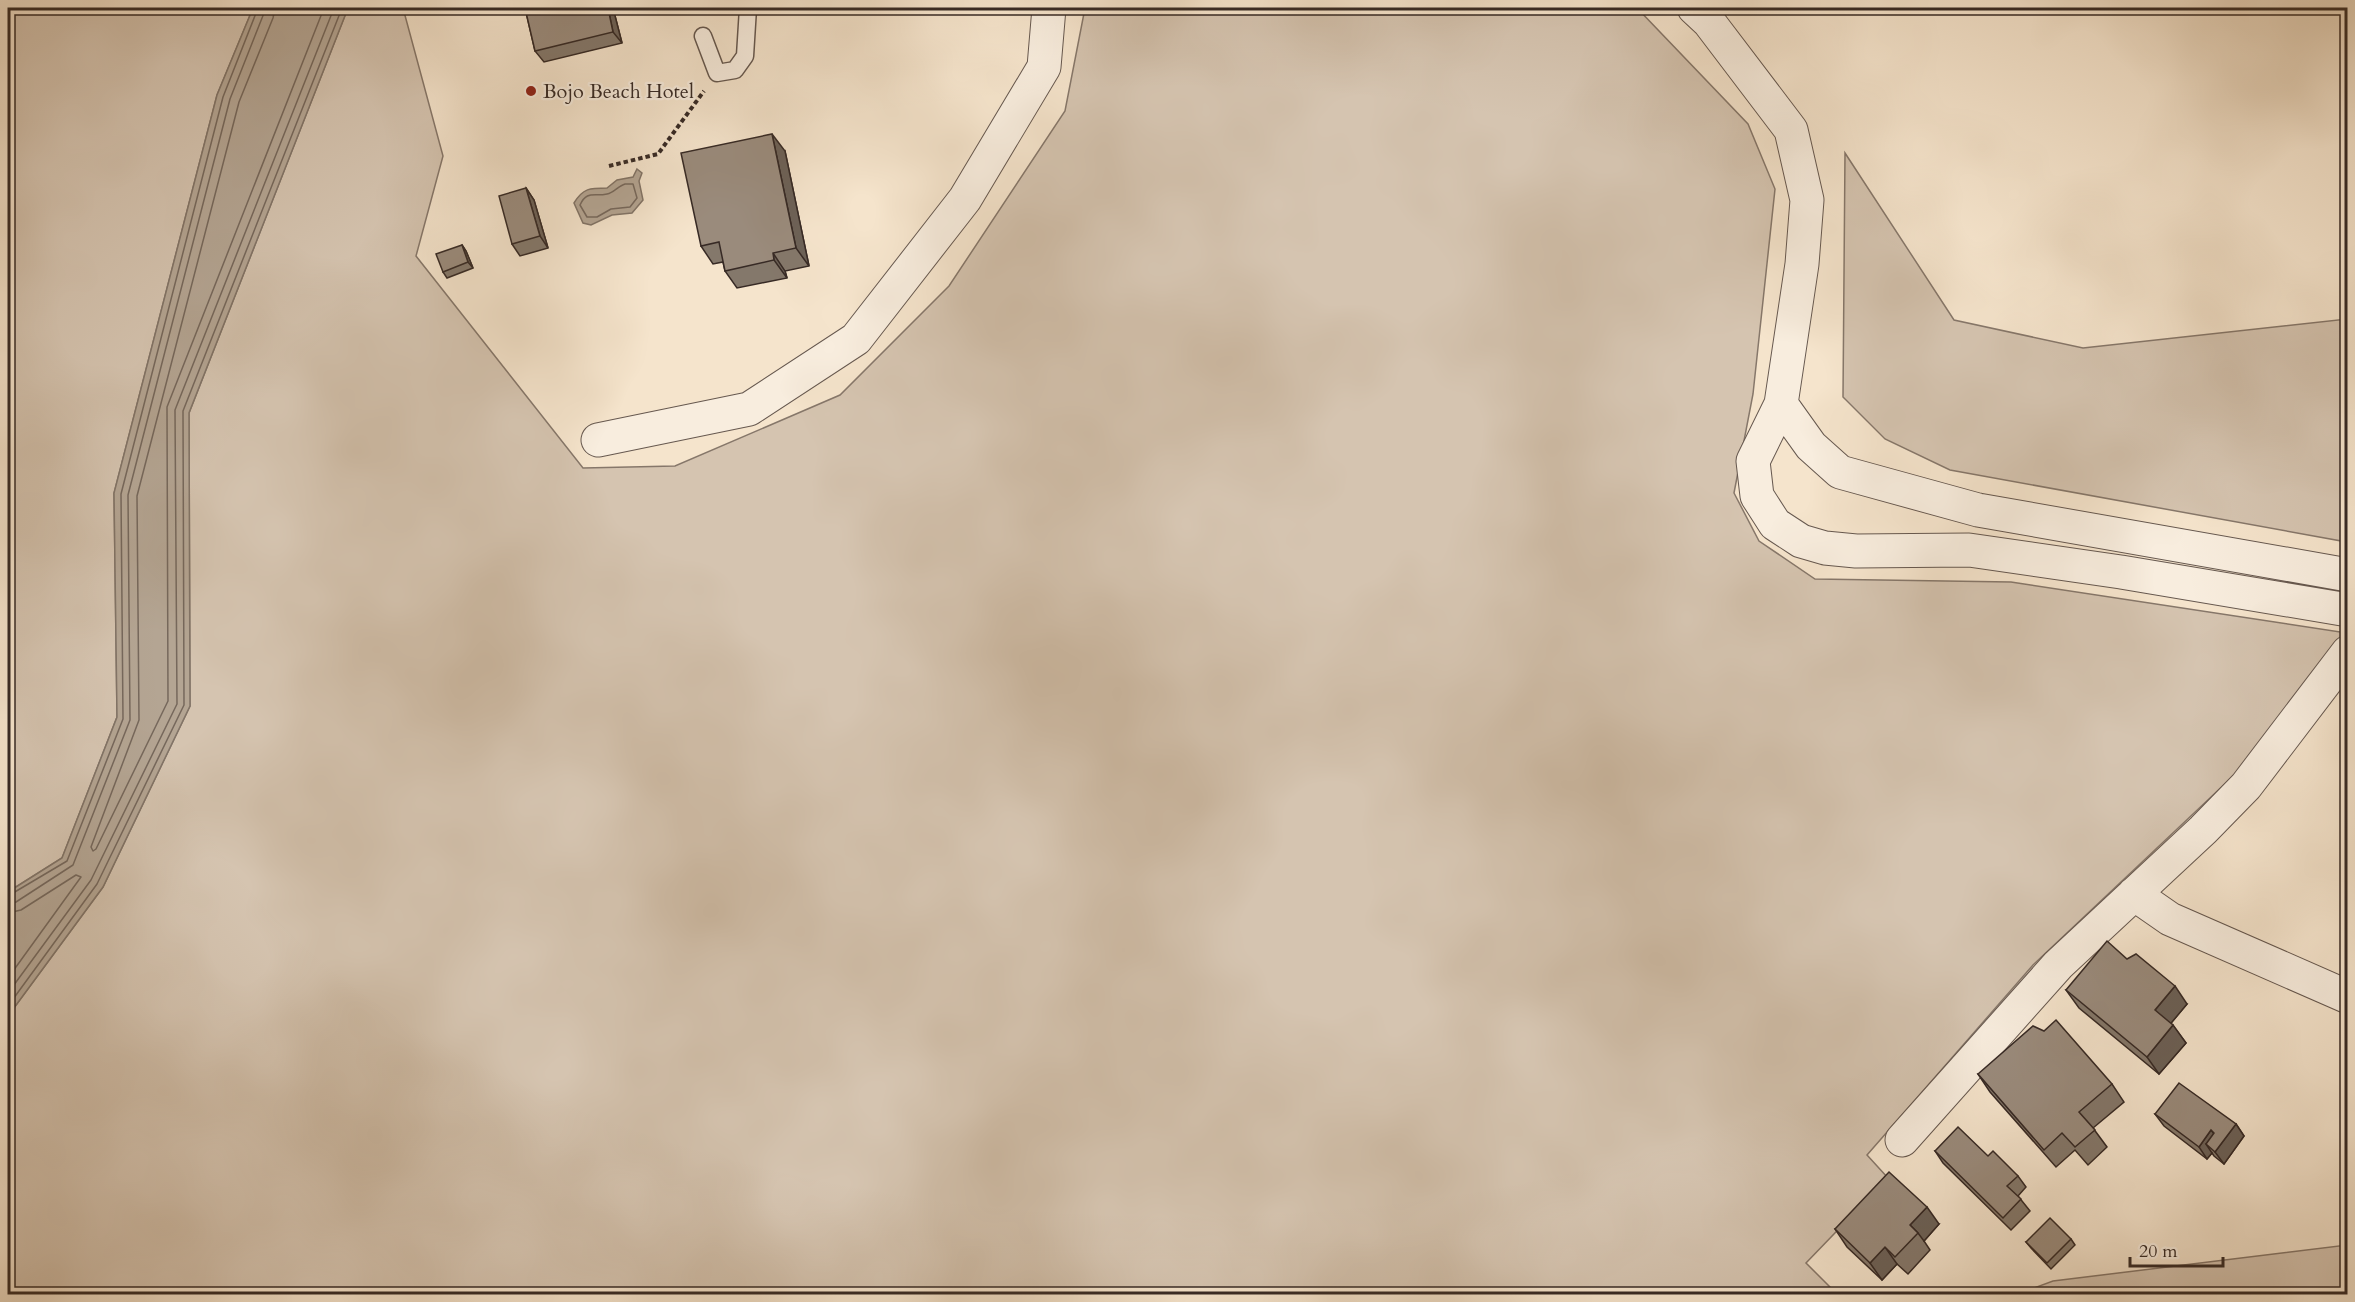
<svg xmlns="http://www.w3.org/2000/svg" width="2355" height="1302" font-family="Cardo,serif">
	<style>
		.green { fill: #d5c4b0; stroke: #86776a; stroke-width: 1.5 }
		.water { fill: #b4a593; stroke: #827467; stroke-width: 1.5 }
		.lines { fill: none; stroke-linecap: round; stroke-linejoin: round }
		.shore { stroke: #76685c; stroke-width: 1.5 }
		.service-casing { stroke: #66584f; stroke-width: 19 }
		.minor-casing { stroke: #66584f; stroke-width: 35 }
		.path { stroke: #372a25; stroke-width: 4; stroke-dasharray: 4.5 3; stroke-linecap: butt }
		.service { stroke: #f8edde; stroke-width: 16 }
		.minor { stroke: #f8edde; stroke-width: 33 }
		.wall { fill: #84786b; stroke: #372a25; stroke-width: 1.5 }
		.shaded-wall { fill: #6c6157; stroke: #372a25; stroke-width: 1.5 }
		.building { fill: #9a8b7c; stroke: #372a25; stroke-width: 1.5 }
		.poi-dot { fill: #8f2418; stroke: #f8edde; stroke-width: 2 }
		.labels { text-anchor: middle; stroke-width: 4.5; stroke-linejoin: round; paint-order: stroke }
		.poi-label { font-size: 20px; fill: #372a25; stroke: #f8edde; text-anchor: start }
	</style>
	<rect width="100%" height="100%" fill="#f5e4cc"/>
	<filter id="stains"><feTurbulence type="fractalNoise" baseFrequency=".00333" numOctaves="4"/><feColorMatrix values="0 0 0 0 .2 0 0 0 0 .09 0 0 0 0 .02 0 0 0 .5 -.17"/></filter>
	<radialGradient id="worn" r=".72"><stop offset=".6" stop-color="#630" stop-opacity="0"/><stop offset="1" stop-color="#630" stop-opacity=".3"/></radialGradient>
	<path class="green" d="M8 8H253L217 95 114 493 117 717 62 858 8 892Z
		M348 8H403L443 156 416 256 583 468 675 466 840 395 949 286 1065 111 1085 8H1637L1748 124 1775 189 1753 394 1734 493 1759 541 1815 579 2011 582 2347 633 2246 764 2033 965 1867 1155 1888 1178 1806 1263 1837 1294H8V1016L103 887 190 706 189 413Z
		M1845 153 1954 320 2083 348 2347 319V542L1950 470 1885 439 1843 397Z
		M2347 1245V1294H2018L2053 1281Z"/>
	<path class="water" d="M253 8H348L189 413 190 706 103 887 8 1016V892L62 858 117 717 114 493 217 95Z
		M637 169 642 173 639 181 643 200 632 213 612 215 591 225 583 223 574 203C583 188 590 188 607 188L617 180 633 177Z"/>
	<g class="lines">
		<path class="shore" d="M275 8 273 18 239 102 137 496 139 720 91 847 93 851 96 849 168 701 167 407 324 8
			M625 184H633L637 198 630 207 611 209 597 217H587L580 205C587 190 594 197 607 194 614 193 618 186 625 184Z
			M8 896 67 861 123 719 121 494 223 97 258 8
			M8 904 16 902 73 865 130 720 128 495 230 99 266 8
			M8 913 21 910 76 875 81 877 8 978
			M8 993 91 880 177 704 175 410 334 8
			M8 1006 97 884 184 705 183 411 342 8"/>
		<defs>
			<path id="service" d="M703 36 717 73 735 70 745 56 748 8"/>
			<path id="minor" d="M1694 8 1709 22 1791 130 1807 200 1802 264 1781 404 1753 461 1757 496 1775 524 1801 541 1825 548 1856 551 1969 550 2121 572 2348 610
				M1781 404 1811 446 1840 472 1978 510 2348 575
				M598 440 749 409 856 339 965 199 1044 67 1049 8
				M2134 894 2170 919 2348 997
				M1902 1140 2058 965 2203 830 2246 786 2348 652"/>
		</defs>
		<use href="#service" class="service-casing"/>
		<use href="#minor" class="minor-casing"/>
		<path class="path" d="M609 166 658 154 704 91"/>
		<use href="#service" class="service"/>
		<use href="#minor" class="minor"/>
	</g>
	<path class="wall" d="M525 8H613L622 43 544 62 535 51Z
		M1828 8H1841L1839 12Z
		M785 151 809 266 785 271 787 278 737 288 725 271 723 262 713 264 701 246Z
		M526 188 534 200 548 248 520 256 512 244Z
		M462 245 466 251 473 268 447 278 443 272Z
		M2066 990 2187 1004 2171 1023 2186 1043 2159 1074 2079 1008Z
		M1978 1074 2112 1084 2124 1102 2093 1128 2107 1147 2088 1165 2075 1150 2056 1167 1990 1092Z
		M2155 1114 2236 1124 2244 1136 2224 1164 2214 1156 2212 1153 2207 1159 2164 1126Z
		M1935 1151 1988 1156 2018 1176 2026 1187 2018 1196 2030 1211 2011 1230 1943 1163Z
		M1939 1224 1924 1241 1930 1250 1908 1274 1897 1264 1882 1280 1847 1247 1835 1229Z
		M2071 1239 2075 1245 2051 1269 2031 1248 2026 1242Z"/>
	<path class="shaded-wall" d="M608 8H613L622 43 613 32Z
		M772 134 785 151 809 266 796 248Z
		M526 188 534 200 548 248 540 236Z
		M462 245 466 251 473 268 468 262Z
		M773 253 785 271 787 278 774 260Z
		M2175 986 2187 1004 2167 1028 2155 1010Z
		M2173 1025 2186 1043 2159 1074 2147 1057Z
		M2236 1124 2244 1136 2224 1164 2215 1152Z
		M2211 1130 2220 1142 2206 1144 2212 1153 2207 1159 2199 1147Z
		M1927 1207 1939 1224 1924 1241 1918 1233 1910 1225Z
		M1885 1247 1897 1264 1882 1280 1870 1263Z"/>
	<path class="building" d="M525 8H608L613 32 535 51Z
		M772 134 796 248 773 253 774 260 725 271 719 242 701 246 681 153Z
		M526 188 540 236 512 244 499 196Z
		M462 245 468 262 443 272 436 254Z
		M2107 941 2127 959 2136 954 2175 986 2155 1010 2173 1025 2147 1057 2066 990Z
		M2056 1020 2112 1084 2079 1112 2095 1130 2075 1147 2062 1133 2044 1150 1978 1074 2033 1026 2044 1031Z
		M2179 1083 2236 1124 2215 1152 2206 1144 2214 1133 2211 1130 2199 1147 2155 1114Z
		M1958 1127 1988 1156 1993 1151 2018 1176 2007 1186 2021 1199 2003 1218 1935 1151Z
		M1889 1172 1927 1207 1910 1225 1918 1233 1895 1257 1885 1247 1870 1263 1835 1229Z
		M2050 1218 2071 1239 2047 1263 2026 1242Z"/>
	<circle class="poi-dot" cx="531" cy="91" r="6"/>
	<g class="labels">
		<g class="poi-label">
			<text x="543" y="98">Bojo Beach Hotel</text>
		</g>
	</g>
	<rect width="2355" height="1302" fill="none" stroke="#f5e4cc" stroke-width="30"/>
	<rect x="9" y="9" width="2337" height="1284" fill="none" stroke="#372a25" stroke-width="3"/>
	<rect x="15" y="15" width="2325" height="1272" fill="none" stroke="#372a25" stroke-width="1.5"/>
	<path d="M2130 1257v9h93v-9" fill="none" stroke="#372a25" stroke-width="3"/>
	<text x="2139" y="1257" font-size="18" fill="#372a25" stroke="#f8edde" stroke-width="4.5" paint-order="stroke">20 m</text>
	<rect width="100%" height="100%" filter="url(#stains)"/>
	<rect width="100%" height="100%" fill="url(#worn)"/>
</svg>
